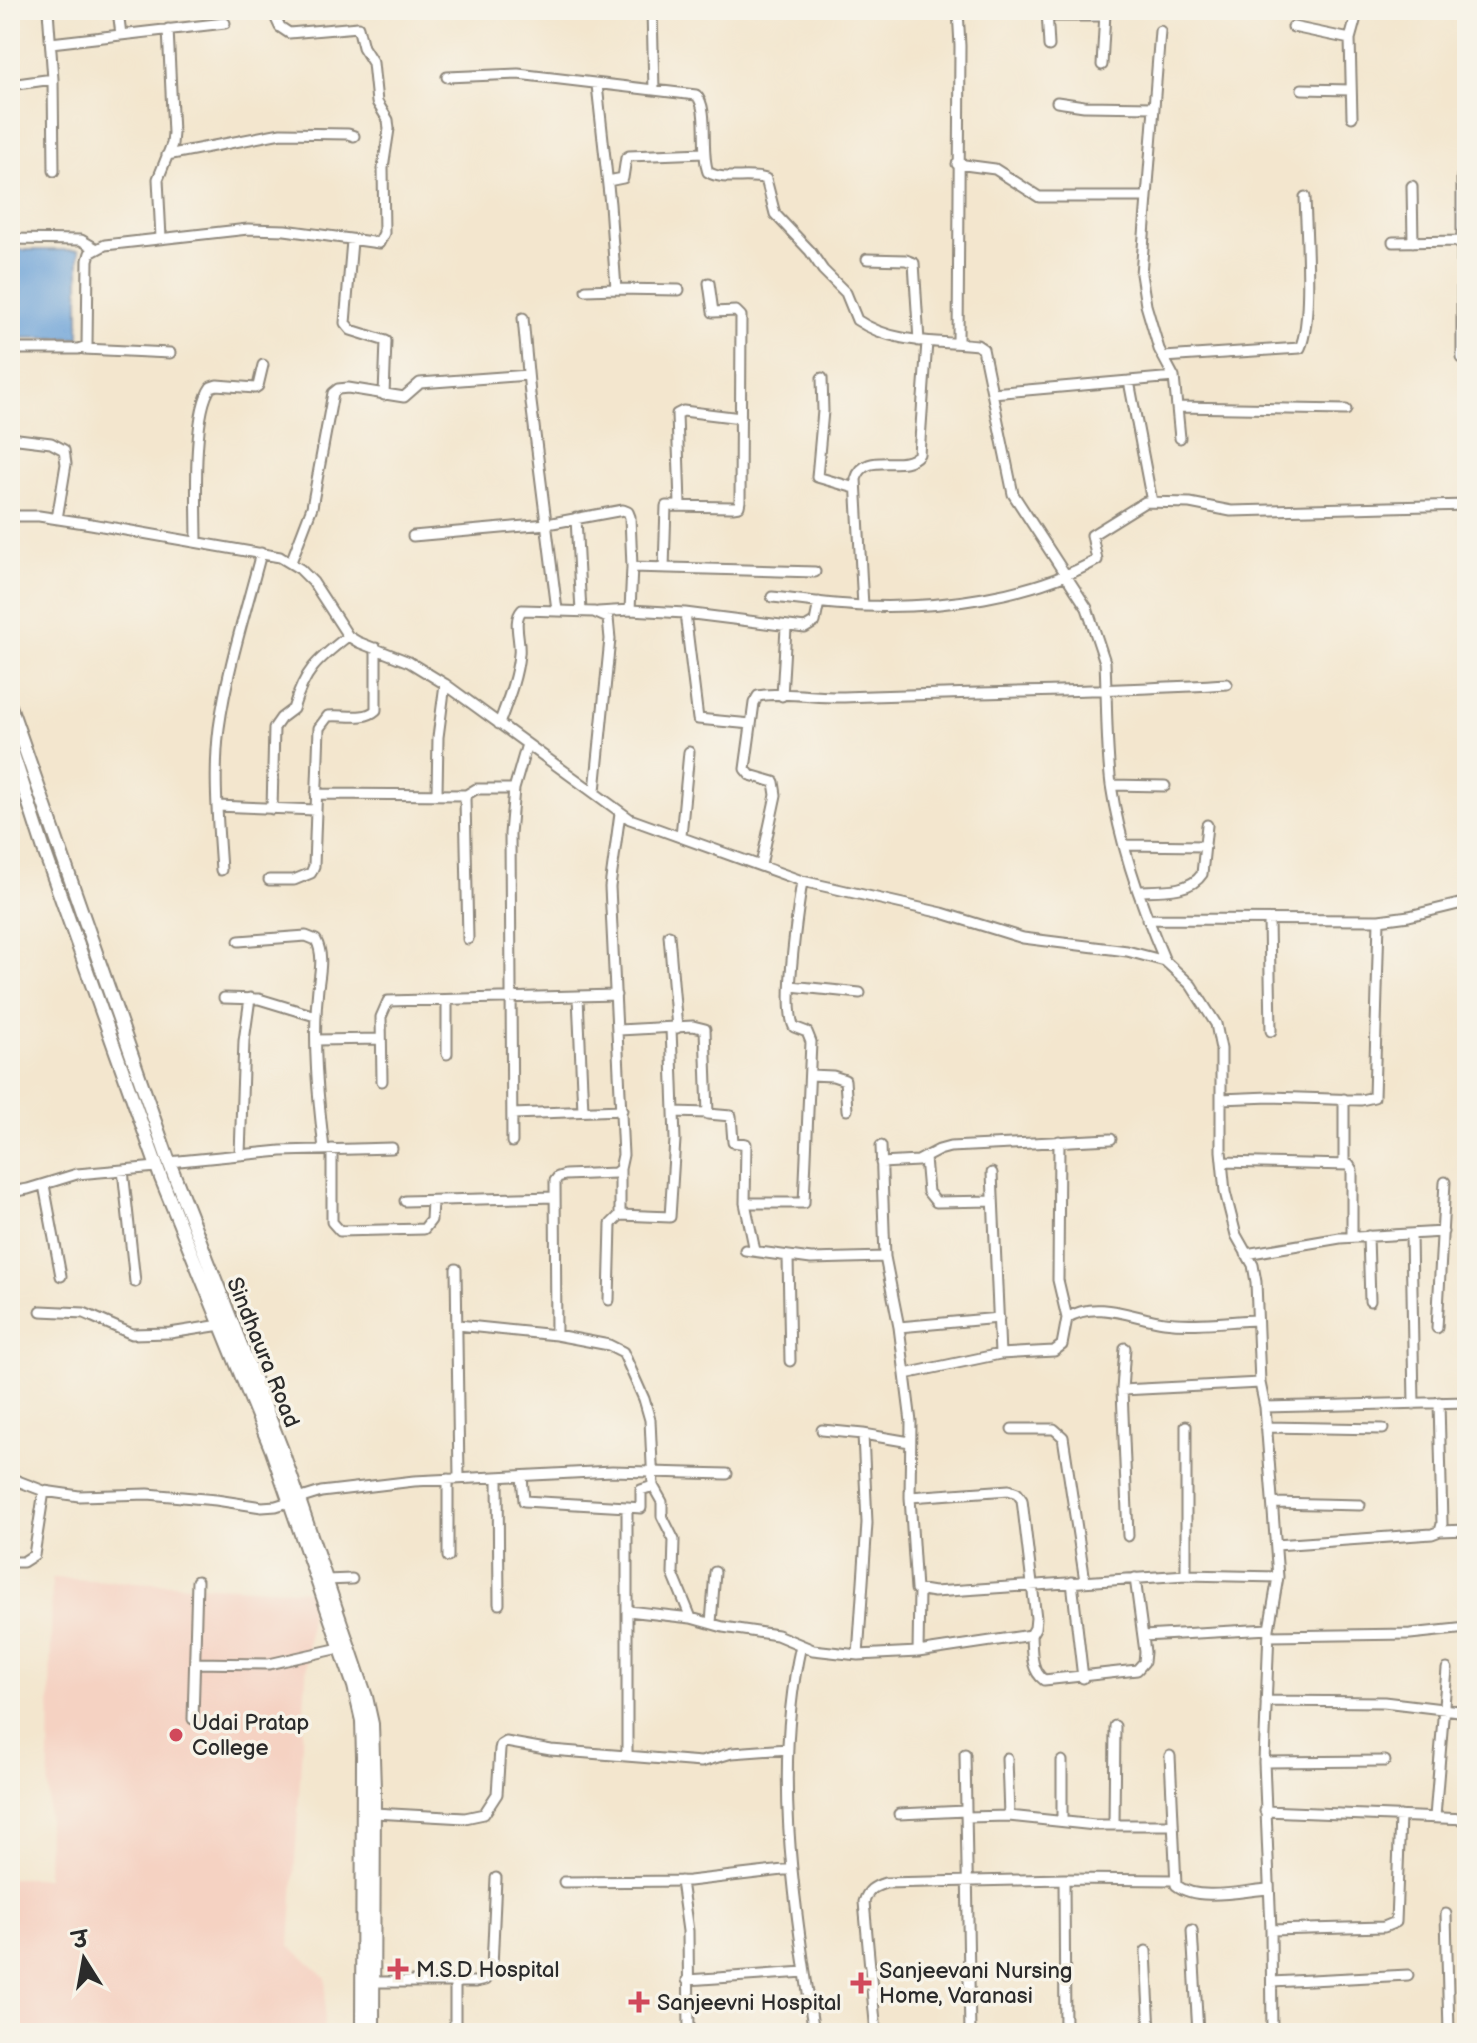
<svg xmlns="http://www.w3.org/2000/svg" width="1477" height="2043" font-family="'Balsamiq Sans','Playpen Sans Deva',sans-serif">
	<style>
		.built { fill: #f5d2c2 }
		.water { fill: #6ba1d8; stroke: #4b6682; stroke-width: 2 }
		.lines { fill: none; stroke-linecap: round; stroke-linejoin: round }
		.minor-casing { stroke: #8f887c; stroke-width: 13 }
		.tertiary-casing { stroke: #8f887c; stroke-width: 16 }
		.minor { stroke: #fff; stroke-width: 9 }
		.tertiary { stroke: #fff; stroke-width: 12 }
		.poi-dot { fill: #d1495b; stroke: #f7f3e8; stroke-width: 3 }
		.labels { text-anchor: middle; stroke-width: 7; stroke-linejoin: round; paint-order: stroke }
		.street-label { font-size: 22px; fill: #2b2b2b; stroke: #f7f3e8 }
		.poi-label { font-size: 22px; fill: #2b2b2b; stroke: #f7f3e8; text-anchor: start }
	</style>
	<rect width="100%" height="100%" fill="#f7f3e8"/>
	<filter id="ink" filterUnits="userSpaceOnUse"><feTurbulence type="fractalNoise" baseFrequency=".0125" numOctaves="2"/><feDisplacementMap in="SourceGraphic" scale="16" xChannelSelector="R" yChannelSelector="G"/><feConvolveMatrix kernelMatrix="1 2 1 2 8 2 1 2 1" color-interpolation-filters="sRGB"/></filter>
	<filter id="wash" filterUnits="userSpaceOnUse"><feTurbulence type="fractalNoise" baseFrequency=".006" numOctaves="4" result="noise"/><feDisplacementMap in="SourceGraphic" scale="32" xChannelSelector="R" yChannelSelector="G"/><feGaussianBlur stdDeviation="1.8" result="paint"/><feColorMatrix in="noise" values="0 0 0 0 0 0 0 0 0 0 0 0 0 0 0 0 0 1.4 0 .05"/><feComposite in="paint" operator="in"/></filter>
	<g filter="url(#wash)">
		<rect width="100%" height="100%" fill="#f3e6ce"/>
		<path class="built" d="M52 1578 311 1591 290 1946 326 1978 324 2033H10V1878H47Z"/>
		<path class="water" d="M10 250H79V338H10Z"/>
	</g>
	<g filter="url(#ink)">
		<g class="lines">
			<defs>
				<path id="minor" d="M48 10 53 79 54 171
					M118 10 121 35
					M652 10 654 90
					M1047 10 1049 46
					M1047 16H1105
					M1293 27 1350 39
					M1160 31 1141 274 1146 305 1159 349 1174 377 1180 438
					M51 43 225 23
					M1102 65 1105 13
					M447 77 518 74 696 95C710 108 700 152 708 172 724 182 748 173 766 179L775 214 810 251 823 270 846 293 857 320C892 344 936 341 977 345L983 349 1013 494 1087 608 1105 662C1107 703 1106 745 1111 785 1120 846 1141 905 1165 961
					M10 85 53 79
					M597 85 610 204 616 289 679 290
					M1302 89 1351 90
					M1057 102 1084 106 1154 107
					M1352 117 1350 39 1358 10
					M167 155 281 133 348 134 354 136
					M957 164 995 169 1039 197H1146
					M608 181 623 178 626 158 629 156 704 153
					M1412 186 1413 242
					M161 238 158 179 172 144 173 133 168 29
					M10 239 81 240 95 248
					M352 241 345 323 351 330 386 341 384 395
					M1393 242 1465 241
					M867 259 906 260 914 263 919 341
					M586 290 616 289
					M523 318 530 394 557 610
					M958 343 960 46 958 10
					M10 349H78L87 346 88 260 90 253 105 245 248 229 285 230 379 243 384 233 383 168 389 129 388 120 377 102 373 63 363 47 358 27 289 33 280 27 272 10
					M84 349 170 353
					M1164 357 1300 348C1313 321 1306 231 1305 197
					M1462 358V176
					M822 378 823 411 817 477 855 488
					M1129 381 1152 502
					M992 393 1174 377
					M1177 407 1346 410
					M10 438 51 443 64 450 66 464 57 519
					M680 505 677 414 683 411 741 418
					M10 516H39L91 524 280 557 300 569 313 582 348 636 358 642 409 662 445 684 630 819 802 881 942 913 1023 938 1127 951 1165 961 1191 985 1216 1024 1221 1049V1151L1225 1192 1236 1235 1253 1265 1256 1282 1260 1383 1265 1407 1278 1577 1269 1629 1264 1762 1271 1930 1272 2033
					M576 518 581 612
					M413 536 547 524 623 510 628 512 630 517 632 567 815 572
					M197 542C197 507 192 413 211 387L217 385 255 388 258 386 263 365
					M291 562 312 507 333 393 338 389 348 388 404 397 420 383 528 375
					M664 568 666 506 733 507 739 506 740 501 741 316 736 311 713 312 709 283
					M772 597C802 600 833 605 864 606 939 609 1031 597 1097 560L1092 535 1145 502 1190 503 1231 511 1467 505
					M863 606 856 479C865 449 903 474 919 454L927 342
					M630 610 632 567
					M598 612 630 610 685 613 805 628 815 622 819 602
					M685 613 698 719 751 724
					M782 696 786 628
					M499 724C507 702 517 678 519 654 521 640 512 621 522 610L594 612 608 618 610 639 595 791
					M1111 785 1165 786
					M437 793 438 737 445 684
					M316 794 466 795
					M217 806 316 810
					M272 809 274 728 281 718 293 709C305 670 316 661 348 636
					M681 836 689 752
					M1124 845 1205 846
					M761 865 776 795 774 782 750 775 745 769 754 703 758 696C785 691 816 698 844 697 972 692 1100 692 1227 684
					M221 870C218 823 213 775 219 728 227 669 246 611 261 553
					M269 880H294L311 873 314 866 319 728 328 716C343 714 364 721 376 710V648
					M1138 891C1158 890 1190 893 1202 874L1207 825
					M1147 919 1379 920 1409 916 1467 902
					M1269 920 1271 1031
					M669 935 677 1028
					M468 939 465 799 466 795 476 789H514
					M239 941 306 936 316 940C324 955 320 972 318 988 312 1042 318 1096 324 1149
					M791 986 860 993
					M578 997 583 1111
					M224 998 259 999 315 1016
					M447 1001V1054
					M619 1030 693 1026 705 1029 708 1114 731 1116 733 1142 746 1144 745 1203H804L811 1042 807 1032 794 1027C783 1006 798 909 802 881
					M316 1040 381 1039
					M810 1075 833 1076 845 1080 847 1110
					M382 1081 381 1017 388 1001 616 995
					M1221 1099 1270 1097 1361 1100 1374 1097 1379 920
					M1344 1099V1165
					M674 1112 708 1113
					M512 1114 622 1110
					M1059 1141 1058 1280 1067 1318
					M512 1142 510 834 514 789 527 744
					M881 1146 885 1257 899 1327 911 1422 910 1497 916 1589 934 1592 1186 1575 1278 1577
					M332 1149V1222L340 1231 424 1229 431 1220 432 1201
					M240 1154 244 1041 250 998
					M925 1158 928 1192 936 1202 993 1201
					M169 1162 281 1151 392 1148
					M1223 1162 1349 1165 1352 1170V1237
					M881 1163 918 1161 939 1150 950 1147 1111 1139
					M123 1170 135 1282
					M992 1173 1000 1354
					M44 1185 61 1276
					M10 1192 28 1189 77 1174 157 1167
					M405 1201 554 1197
					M745 1203 755 1251
					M620 1215 670 1217 675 1140 671 1028
					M1411 1234 1414 1404
					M1368 1236 1370 1301
					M745 1250 811 1259 885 1257
					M1246 1254 1340 1238 1443 1232
					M788 1257 790 1361
					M456 1269 459 1478
					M609 1300 611 1224 620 1215V1169
					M41 1311 84 1313 132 1334 170 1333 221 1325
					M458 1325 556 1335 609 1345 623 1352 644 1399 650 1420 653 1486 662 1502V1516L674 1540 673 1574 691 1618
					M899 1327 999 1318
					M1437 1328 1445 1182
					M556 1335 555 1181 558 1177 565 1175 615 1173 620 1169 623 1155 610 887 620 813
					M1125 1348 1122 1390 1128 1536
					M905 1374 1000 1354 1054 1351 1062 1345 1067 1318C1096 1299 1134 1318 1164 1322 1194 1326 1227 1321 1257 1320
					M1122 1390 1260 1383
					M1265 1407 1467 1402
					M1266 1427 1383 1429
					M1012 1429H1054L1063 1437 1085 1581
					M822 1430 863 1434 910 1442
					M522 1476 524 1501 627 1507V1755
					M498 1477 499 1604
					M10 1478 44 1491 79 1496 148 1494 216 1500 262 1507 276 1506 321 1492 414 1481 612 1471 727 1474
					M1273 1503 1360 1505
					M627 1507 641 1508V1490L653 1486
					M1440 1531 1467 1530
					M1276 1545 1432 1534 1440 1531 1442 1524 1439 1402
					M448 1557V1479
					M10 1562H23L34 1555 44 1491
					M1186 1575V1426
					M325 1580 352 1579
					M1072 1582 1083 1678
					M628 1611 691 1618 723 1627 777 1635 813 1650 858 1655 918 1652 1031 1635 1035 1628 1036 1618 1022 1500 1017 1493 1009 1490 910 1497
					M711 1623 715 1572
					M1031 1635C1032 1650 1030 1670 1044 1680L1137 1670 1144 1662 1145 1652 1135 1578
					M1143 1636 1269 1629
					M1269 1636 1410 1634 1467 1628
					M801 1645C772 1773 795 1905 814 2033
					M918 1652 919 1591
					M858 1655 867 1523 863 1434
					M195 1663 269 1664 340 1648
					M1266 1701 1384 1702 1467 1712
					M193 1719 197 1581
					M965 1754 970 2033
					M1170 1756 1176 1885C1197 1902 1242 1891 1268 1889
					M1007 1758 1009 1816
					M1062 1761V1821
					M1264 1762 1385 1761
					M1265 1811 1467 1819
					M374 1813 465 1818 484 1814 497 1794 500 1749 501 1745 506 1742 551 1750 701 1762 732 1753 788 1749
					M899 1814 966 1811
					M966 1817 1009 1816 1095 1825H1172
					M1435 1817 1447 1669
					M1114 1825 1115 1726
					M1064 1879 1065 2033
					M681 1881 688 1931 689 2033
					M564 1882 689 1881 792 1869
					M1446 1914 1449 2033
					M1192 1930 1198 2033
					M1271 1930 1384 1927 1396 1922 1400 1816
					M1146 1951 1150 2033
					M687 1980 805 1972
					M373 1982H476L485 1980 492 1967 496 1878
					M1272 1982 1408 1975
					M455 2033V1982
					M876 2033 864 1902C868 1890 873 1887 885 1883L1064 1879 1173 1880"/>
				<path id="tertiary" d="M10 706 169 1162 282 1450 366 1697 372 1724 374 1790 373 2033
					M10 745 44 850 161 1178 272 1451 354 1686 362 1721 363 1756 362 2033"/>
			</defs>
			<use href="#minor" class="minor-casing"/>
			<use href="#tertiary" class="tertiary-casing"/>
			<use href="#minor" class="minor"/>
			<use href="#tertiary" class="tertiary"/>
		</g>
	</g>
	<g class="poi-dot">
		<circle cx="176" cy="1735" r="8"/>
		<path d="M394 1957h8v8h8v8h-8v8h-8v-8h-8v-8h8z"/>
		<path d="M857 1971h8v8h8v8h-8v8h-8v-8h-8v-8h8z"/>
		<path d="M635 1990h8v8h8v8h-8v8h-8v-8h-8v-8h8z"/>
	</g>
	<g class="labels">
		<g class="street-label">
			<text transform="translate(264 1352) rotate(68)" y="8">Sindhaura Road</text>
		</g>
		<g class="poi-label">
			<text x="192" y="1730">Udai Pratap<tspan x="192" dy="25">College</tspan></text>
			<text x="416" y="1977">M.S.D Hospital</text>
			<text x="879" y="1978">Sanjeevani Nursing<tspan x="879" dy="25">Home, Varanasi</tspan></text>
			<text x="657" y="2010">Sanjeevni Hospital</text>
		</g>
	</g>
	<rect width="1477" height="2043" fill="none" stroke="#f7f3e8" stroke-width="40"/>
	<g transform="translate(84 1959) rotate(349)" stroke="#f7f3e8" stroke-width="6" paint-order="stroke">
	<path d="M0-6L14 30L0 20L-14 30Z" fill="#2b2b2b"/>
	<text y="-12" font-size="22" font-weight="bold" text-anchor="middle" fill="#2b2b2b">उ</text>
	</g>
</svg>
